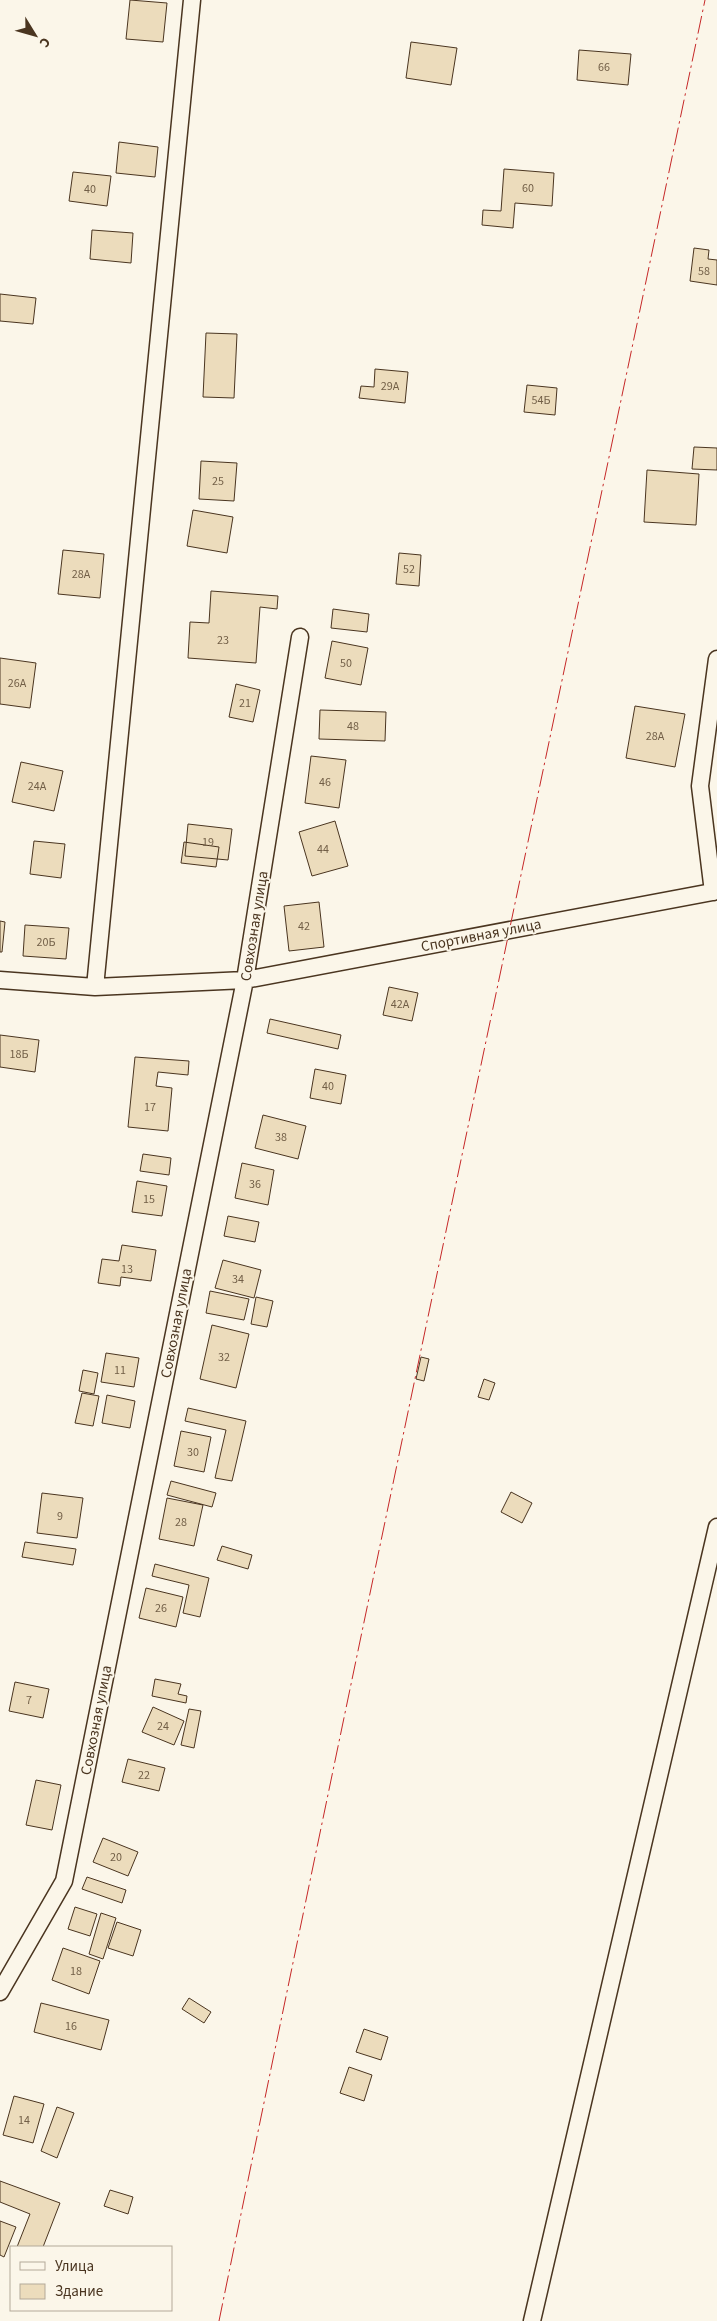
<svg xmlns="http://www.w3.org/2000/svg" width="717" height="2321" font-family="'Source Sans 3',sans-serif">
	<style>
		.building { fill: #ecdcbc; stroke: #4a3520 }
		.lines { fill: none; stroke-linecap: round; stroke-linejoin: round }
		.minor-casing { stroke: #4a3520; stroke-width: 19 }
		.minor { stroke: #fbf6e9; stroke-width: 16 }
		.power { stroke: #c62828; stroke-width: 1; stroke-dasharray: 18 4 2.5 4; stroke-linecap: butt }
		.labels { text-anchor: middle; stroke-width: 4; stroke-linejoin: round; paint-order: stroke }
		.number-label { font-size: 12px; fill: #725f47 }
		.street-label { font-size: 15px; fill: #4a3520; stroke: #fbf6e9 }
	</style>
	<rect width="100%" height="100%" fill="#fbf6e9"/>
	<path class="building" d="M130 0 167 3 163 42 126 39Z
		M411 42 457 48 451 85 406 78Z
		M579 50 631 54 628 85 577 80Z
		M119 142 158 147 155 177 116 173Z
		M504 169 554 173 552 206 515 203 513 228 482 225 483 210 501 211Z
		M73 172 111 176 107 206 69 201Z
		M92 230 133 233 131 263 90 259Z
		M694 248 709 250 708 259 717 260V285L690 281Z
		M0 294 36 298 33 324 0 321Z
		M206 333 237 334 234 398 203 397Z
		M375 369 408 372 405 403 359 398 361 386 374 387Z
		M527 385 557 388 555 415 524 412Z
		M694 447 717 448V470L692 469Z
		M201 461 237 463 234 501 199 499Z
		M647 470 699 474 696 525 644 522Z
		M193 510 233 517 227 553 187 546Z
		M63 550 104 554 100 598 58 594Z
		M399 553 421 555 419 586 396 584Z
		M211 591 278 596 277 609 260 607 256 663 188 658 190 622 209 623Z
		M333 609 369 614 367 632 331 628Z
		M332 641 368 648 361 685 325 678Z
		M0 658 36 663 30 708 0 704Z
		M236 684 260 690 253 722 229 717Z
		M635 706 685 714 675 767 626 758Z
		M320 710 386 712 385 741 319 739Z
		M311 756 346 760 339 808 305 803Z
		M21 762 63 771 54 811 12 802Z
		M335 821 348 866 312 876 299 832Z
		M188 824 232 829 228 860 185 856Z
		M34 841 65 844 61 878 30 874Z
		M184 842 219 847 216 867 181 863Z
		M319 902 324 947 289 951 284 906Z
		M0 921 5 922 2 952H0Z
		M25 925 69 928 66 959 23 956Z
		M389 987 418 993 412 1021 383 1015Z
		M270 1019 341 1035 338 1049 267 1033Z
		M0 1035 39 1040 35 1072 0 1067Z
		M135 1057 189 1061 188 1075 158 1072 156 1086 172 1088 168 1131 128 1127Z
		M315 1069 346 1075 341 1104 310 1098Z
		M263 1115 306 1126 298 1159 255 1148Z
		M143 1154 171 1158 169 1175 140 1171Z
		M242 1163 274 1170 268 1205 235 1198Z
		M137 1181 167 1186 162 1216 132 1212Z
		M228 1216 259 1222 255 1242 224 1236Z
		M122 1245 156 1250 151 1281 121 1277 120 1286 98 1283 102 1259 119 1261Z
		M223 1260 261 1270 254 1298 215 1288Z
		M210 1291 249 1299 244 1320 206 1313Z
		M256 1297 273 1301 267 1327 251 1324Z
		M212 1325 249 1334 236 1388 200 1379Z
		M106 1353 139 1358 134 1387 101 1382Z
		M421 1357 429 1359 424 1381 416 1379Z
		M83 1370 98 1373 94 1394 79 1391Z
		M484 1379 495 1383 489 1400 478 1397Z
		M82 1393 99 1396 93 1426 75 1423Z
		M107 1395 135 1401 130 1428 102 1423Z
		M188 1408 246 1421 232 1481 215 1478 226 1430 185 1421Z
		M181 1431 211 1437 204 1472 174 1466Z
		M171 1481 216 1493 212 1507 167 1495Z
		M511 1492 532 1503 522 1523 501 1512Z
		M42 1493 83 1498 77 1538 37 1533Z
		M167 1498 203 1505 194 1546 159 1539Z
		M25 1542 76 1549 73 1565 22 1557Z
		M222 1546 252 1555 248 1569 217 1560Z
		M155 1564 209 1578 200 1617 183 1613 189 1585 152 1576Z
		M146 1588 183 1597 176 1627 139 1618Z
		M155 1679 181 1684 178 1694 187 1696 186 1703 152 1696Z
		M15 1682 49 1689 43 1718 9 1711Z
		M153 1707 184 1721 174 1745 142 1732Z
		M189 1709 201 1711 194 1748 181 1745Z
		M128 1759 165 1768 159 1791 122 1782Z
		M36 1780 61 1785 52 1830 26 1825Z
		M103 1838 138 1852 128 1876 93 1862Z
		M87 1877 126 1890 122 1903 82 1889Z
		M75 1907 97 1914 90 1936 68 1929Z
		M101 1913 116 1918 103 1959 89 1954Z
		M117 1922 141 1930 133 1956 108 1948Z
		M63 1948 100 1961 89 1994 52 1980Z
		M189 1998 211 2012 204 2023 182 2009Z
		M41 2003 109 2020 101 2050 34 2032Z
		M364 2029 388 2037 381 2060 356 2052Z
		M349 2067 372 2075 364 2101 340 2093Z
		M14 2096 44 2104 33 2143 3 2135Z
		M57 2107 74 2113 57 2158 41 2151Z
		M0 2181 60 2203 43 2247H17L30 2214 0 2202Z
		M110 2190 133 2197 128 2214 104 2206Z
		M0 2221 16 2227 4 2257 0 2255Z"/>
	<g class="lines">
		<defs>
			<path id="minor" d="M713 892 700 786 717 659
				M0 980 95 987 245 980 717 891
				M95 987 192 0
				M0 1992 64 1881 245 980 300 637
				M532 2321 717 1527"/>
		</defs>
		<use href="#minor" class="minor-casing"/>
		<use href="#minor" class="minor"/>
		<path class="power" d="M219 2321C378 1547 543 774 705 0"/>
	</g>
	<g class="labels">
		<g class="number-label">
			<text x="604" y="71">66</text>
			<text x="528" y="192">60</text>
			<text x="90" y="193">40</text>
			<text x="704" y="275">58</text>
			<text x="390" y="390">29А</text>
			<text x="541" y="404">54Б</text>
			<text x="218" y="485">25</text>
			<text x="409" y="573">52</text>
			<text x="81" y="578">28А</text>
			<text x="223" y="644">23</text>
			<text x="346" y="667">50</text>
			<text x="17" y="687">26А</text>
			<text x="245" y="707">21</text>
			<text x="353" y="730">48</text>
			<text x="655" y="740">28А</text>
			<text x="325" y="786">46</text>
			<text x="37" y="790">24А</text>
			<text x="208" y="846">19</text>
			<text x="323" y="853">44</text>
			<text x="304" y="930">42</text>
			<text x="46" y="946">20Б</text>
			<text x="400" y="1008">42А</text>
			<text x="19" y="1058">18Б</text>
			<text x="328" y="1090">40</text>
			<text x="150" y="1111">17</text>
			<text x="281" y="1141">38</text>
			<text x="255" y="1188">36</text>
			<text x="149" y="1203">15</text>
			<text x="127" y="1273">13</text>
			<text x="238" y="1283">34</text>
			<text x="224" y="1361">32</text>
			<text x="120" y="1374">11</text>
			<text x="193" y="1456">30</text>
			<text x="60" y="1520">9</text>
			<text x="181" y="1526">28</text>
			<text x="161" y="1612">26</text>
			<text x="29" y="1704">7</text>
			<text x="163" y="1730">24</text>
			<text x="144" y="1779">22</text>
			<text x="116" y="1861">20</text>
			<text x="76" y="1975">18</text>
			<text x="71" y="2030">16</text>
			<text x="24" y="2124">14</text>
		</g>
		<g class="street-label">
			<text transform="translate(254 926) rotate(-81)" y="5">Совхозная улица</text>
			<text transform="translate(481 935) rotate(-11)" y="5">Спортивная улица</text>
			<text transform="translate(176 1323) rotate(-79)" y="5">Совхозная улица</text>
			<text transform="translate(96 1720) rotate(-79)" y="5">Совхозная улица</text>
		</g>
	</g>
	<rect x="10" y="2246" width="162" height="65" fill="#fbf6e9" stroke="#b4a999"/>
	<rect x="20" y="2262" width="25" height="8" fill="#fbf6e9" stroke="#b4a999"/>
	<text x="55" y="2271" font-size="15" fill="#4a3520">Улица</text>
	<rect x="20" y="2284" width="25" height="15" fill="#ecdcbc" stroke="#b4a999"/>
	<text x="55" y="2296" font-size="15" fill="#4a3520">Здание</text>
	<g transform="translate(35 35) rotate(127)" stroke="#fbf6e9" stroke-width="4" paint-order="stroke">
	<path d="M0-4L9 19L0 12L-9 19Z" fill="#4a3520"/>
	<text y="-8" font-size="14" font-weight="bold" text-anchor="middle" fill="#4a3520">С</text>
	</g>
</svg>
